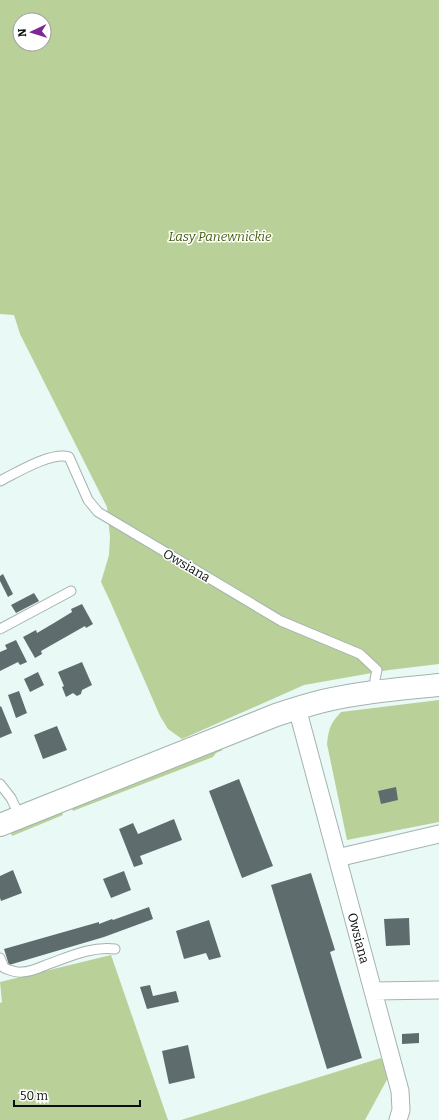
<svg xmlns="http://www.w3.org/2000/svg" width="439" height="1120" font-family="Bitter,serif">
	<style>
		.green { fill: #bad099; fill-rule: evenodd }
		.building { fill: #5e6c6e }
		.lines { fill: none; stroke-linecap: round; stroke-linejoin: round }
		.service-casing { stroke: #a4b3b0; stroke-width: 11 }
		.minor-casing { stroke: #a4b3b0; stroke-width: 19 }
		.tertiary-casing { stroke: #a4b3b0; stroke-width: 24 }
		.service { stroke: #fff; stroke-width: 9 }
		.minor { stroke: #fff; stroke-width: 17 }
		.tertiary { stroke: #fff; stroke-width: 22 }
		.labels { text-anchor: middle; stroke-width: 3; stroke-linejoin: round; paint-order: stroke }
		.park-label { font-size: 13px; font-style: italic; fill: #475f0c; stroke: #fff }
		.street-label { font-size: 13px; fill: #0b100f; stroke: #fff }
	</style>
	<rect width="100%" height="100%" fill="#e9f9f5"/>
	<path class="green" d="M0 0H439V664L389 670 304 685 182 739 168 729 160 716 110 601 101 582 109 555 110 537 107 507 20 334 14 315 0 314ZM20 20H44V44H20Z
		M439 700V822L347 840 327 744C329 728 330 724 341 712Z
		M218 748 223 750 216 753 213 757 73 811 71 806Z
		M61 810 63 815 12 836 10 830Z
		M111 955 168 1120H0V1003L2 1002 0 982Z
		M381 1058 389 1076 365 1120H181Z"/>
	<path class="building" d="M3 574 13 594 8 597 0 581V576Z
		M34 593 39 601 16 613 11 605Z
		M82 604 93 624 86 628 85 626 41 651 42 654 35 658 23 637 36 630 37 633 54 623 72 612 71 609Z
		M16 640 27 662 20 665 18 662 0 671V652L7 649 5 645Z
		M82 662 92 685 82 690 81 694 77 696 73 693 66 697 62 687 64 686 58 672Z
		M38 672 44 685 30 692 24 679Z
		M19 691 27 713 16 718 8 695Z
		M1 706 12 733 0 738V707Z
		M57 726 67 750 43 759 34 735Z
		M239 779 273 866 242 878 209 791Z
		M396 787 398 800 381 804 378 791Z
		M174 819 182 840 140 856 143 864 134 867 119 829 133 823 138 834Z
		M13 870 22 893 1 901 0 898V876Z
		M124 871 131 890 111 898 103 879Z
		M311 873 335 950 330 952 362 1058 327 1069 271 885Z
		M149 907 153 919 104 937 9 965 4 949 99 922V924L112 919 113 920Z
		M409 918 410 945 386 946 384 919Z
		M209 920 221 957 209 960 206 953 184 959 176 931Z
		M150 985 153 996 176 991 179 1002 147 1009 140 987Z
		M419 1033V1043L402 1044V1034Z
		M188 1045 195 1078 169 1084 162 1051Z"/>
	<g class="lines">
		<defs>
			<path id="service" d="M0 481C16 473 52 451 69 457L88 500 98 512 281 621 360 654 377 670 375 679 376 692
				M0 629 71 591
				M0 784 11 798 20 817
				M0 958 4 968C10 970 15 973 22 972 30 972 39 968 46 965 69 957 91 946 115 949"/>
			<path id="minor" d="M297 708 373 991 439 990
				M337 858 439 834
				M373 991 400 1091 401 1110 398 1120"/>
			<path id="tertiary" d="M0 825 276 715C291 710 307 705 323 701 361 692 400 689 439 685"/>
		</defs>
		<use href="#service" class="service-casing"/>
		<use href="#minor" class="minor-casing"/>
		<use href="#tertiary" class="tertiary-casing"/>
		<use href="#service" class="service"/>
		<use href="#minor" class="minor"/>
		<use href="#tertiary" class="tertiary"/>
	</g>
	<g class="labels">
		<g class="park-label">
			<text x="220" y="241">Lasy Panewnickie</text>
		</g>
		<g class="street-label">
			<text transform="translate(187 565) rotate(30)" y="5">Owsiana</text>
			<text transform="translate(359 938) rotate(75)" y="5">Owsiana</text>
		</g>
	</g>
	<g transform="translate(32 32) rotate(266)"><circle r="19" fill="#ffffff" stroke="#9d9f9f"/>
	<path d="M0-3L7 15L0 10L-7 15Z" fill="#7d2796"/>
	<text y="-6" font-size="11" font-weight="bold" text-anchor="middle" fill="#0b100f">N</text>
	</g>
	<path d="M14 1100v6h126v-6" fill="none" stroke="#0b100f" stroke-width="2"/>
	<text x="20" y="1100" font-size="12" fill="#0b100f" stroke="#ffffff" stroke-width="3" paint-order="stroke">50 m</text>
</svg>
